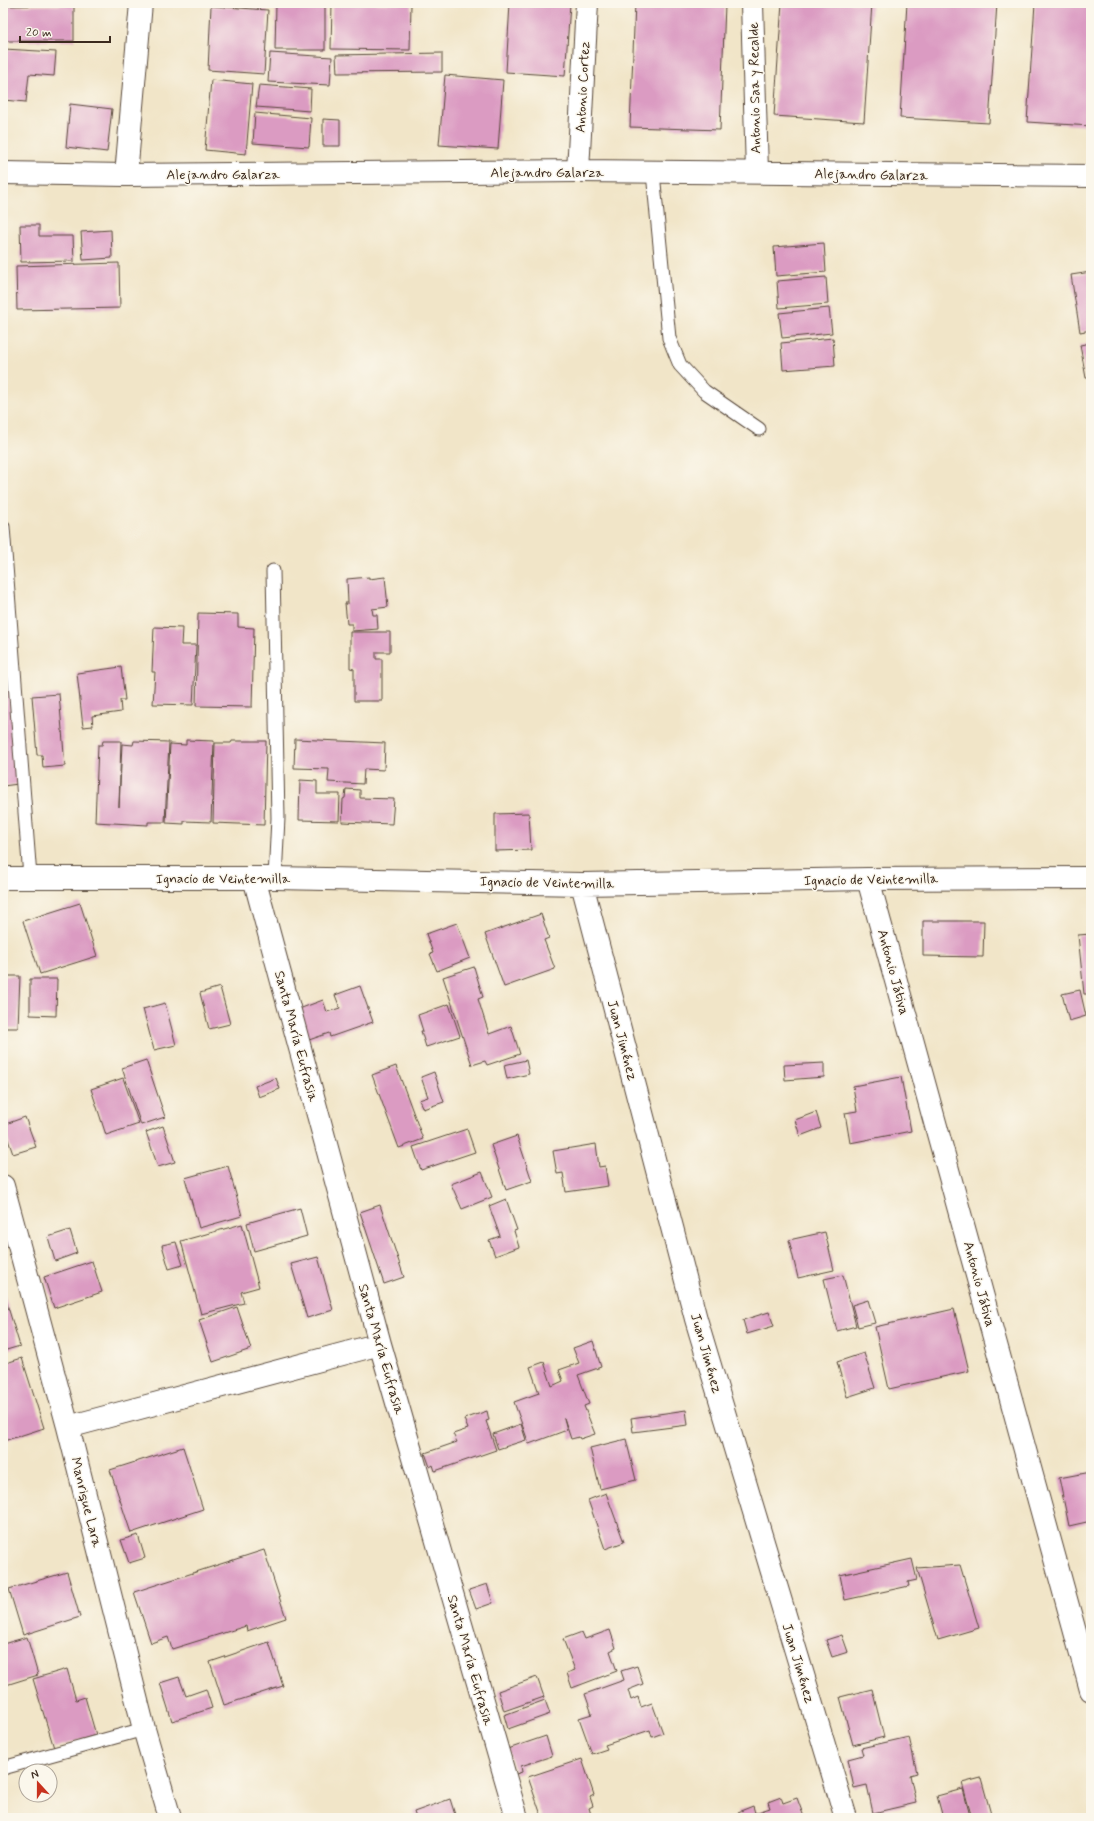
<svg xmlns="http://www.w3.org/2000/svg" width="1094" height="1821" font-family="Mynerve,sans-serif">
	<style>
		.building { fill: #db9bc2 }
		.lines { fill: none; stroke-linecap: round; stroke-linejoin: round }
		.service-casing { stroke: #564638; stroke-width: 15 }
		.minor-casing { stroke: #564638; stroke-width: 24 }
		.service { stroke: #fff; stroke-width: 13 }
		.minor { stroke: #fff; stroke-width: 22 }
		.labels { text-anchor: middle; stroke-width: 3; stroke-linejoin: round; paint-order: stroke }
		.street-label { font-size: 14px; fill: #3b2a1e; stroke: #fbf7ec }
	</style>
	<rect width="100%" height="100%" fill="#fbf7ec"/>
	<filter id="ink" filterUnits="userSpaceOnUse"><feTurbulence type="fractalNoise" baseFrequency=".025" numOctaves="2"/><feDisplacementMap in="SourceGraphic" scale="8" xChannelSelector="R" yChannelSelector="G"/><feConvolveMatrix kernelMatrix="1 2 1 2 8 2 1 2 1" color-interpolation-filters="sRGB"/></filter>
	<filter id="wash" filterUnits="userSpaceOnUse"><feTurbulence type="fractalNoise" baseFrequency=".012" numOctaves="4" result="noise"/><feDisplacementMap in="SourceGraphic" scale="16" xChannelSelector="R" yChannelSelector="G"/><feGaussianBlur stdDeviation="0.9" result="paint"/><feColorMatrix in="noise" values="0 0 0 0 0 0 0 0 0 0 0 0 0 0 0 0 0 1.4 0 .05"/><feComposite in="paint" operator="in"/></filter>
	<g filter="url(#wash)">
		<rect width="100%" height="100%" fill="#f1e5c8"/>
		<g id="blocks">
			<path class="building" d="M325 3V50H275L276 4Z
				M332 3 411 4 410 50 331 49Z
				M510 3 570 4 565 76 506 72Z
				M635 3 725 5 720 130 630 127Z
				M782 3H872L864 122 774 116Z
				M907 3H997L989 123 900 118Z
				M1035 3H1091V126L1027 122Z
				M74 5V41H3V6Z
				M211 6 268 10 264 74 208 70Z
				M4 49 56 52 54 76 29 74 26 102 3 100Z
				M270 53 332 57 330 85 268 82Z
				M442 53V72L337 73 336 55Z
				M445 75 503 80 498 149 439 145Z
				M211 80 252 84 246 154 205 150Z
				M259 85 311 89 310 111 256 107Z
				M70 104 112 109 107 152 66 147Z
				M255 113 311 118 309 147 253 143Z
				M323 119 340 120V146H323Z
				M20 225H39V236H73L74 261 21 262Z
				M111 230 112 258 83 260 81 232Z
				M824 243 826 272 776 276 774 247Z
				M119 263 120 308 17 310 16 266Z
				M1091 272V330L1080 332 1071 275Z
				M826 277 828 304 779 308 777 281Z
				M829 308 832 333 782 338 779 313Z
				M833 338 835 366 783 370 781 343Z
				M1091 343V378H1086L1080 345Z
				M369 577V579L385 577 388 607 372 609 373 615H377L378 629 352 631V624H347L345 603H348L347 579Z
				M198 613 238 614V627L254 628 252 707 196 706Z
				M3 622 18 784 3 786Z
				M154 627 182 628 181 645H196L193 705 153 704 155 672H152Z
				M350 632H390V652H376V659H382V701H354V669L350 668Z
				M121 667 125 700H120L121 712 92 716 93 726 83 727 77 673Z
				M59 694 65 766 43 768 42 755H37L32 696Z
				M295 739 385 743 384 770 364 769 363 784 328 782 329 769 294 768Z
				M186 740 214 741 211 822 184 821V824L166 823 170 744 186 745Z
				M103 741H121L119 807 122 744 133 745 134 741 169 742 165 822H148V825L95 822 98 745H102Z
				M232 741H266L264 825 213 823 215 743H231Z
				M300 780 317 781V794H340L339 821 299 820Z
				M346 789 360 790V798L394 799 392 824 342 822 343 799 345 798Z
				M529 813 531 850 495 851V814Z
				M80 903 97 956 40 974 23 921Z
				M541 914 549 938 544 940 555 969 504 987 485 934Z
				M923 921H984L983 957 923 956Z
				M457 923 470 958 437 971 430 954 433 953 426 934Z
				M1091 934V994H1084L1078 935Z
				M474 967 483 997 478 999 489 1034 511 1026 520 1054 487 1065 485 1061 472 1065 443 977Z
				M3 976H20L18 1028H3Z
				M30 979H57L56 1016 30 1015Z
				M360 986 373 1022 330 1037 329 1033 309 1040 299 1009 323 1000 327 1012 340 1008 335 995Z
				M220 987 230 1024 209 1029 200 993Z
				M1080 990 1086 1016 1069 1021 1062 994Z
				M165 1003 176 1045 154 1050 143 1009Z
				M449 1004 460 1036 426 1047 421 1031H423L418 1015Z
				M146 1060 165 1117 141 1125 122 1068Z
				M526 1060 529 1074 507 1079 504 1065Z
				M824 1063V1077L785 1080 784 1065Z
				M396 1066 423 1139 399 1148 372 1075Z
				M434 1072 444 1102 423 1109 419 1100 428 1097 421 1077Z
				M901 1077 911 1131 850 1143 845 1113 857 1111 853 1086Z
				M123 1078 139 1124 106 1135 91 1089Z
				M276 1078 280 1089 259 1097 255 1086Z
				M816 1112 821 1128 800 1136 795 1120Z
				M25 1117 36 1147 13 1154 3 1125Z
				M163 1126 175 1162 158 1167 146 1132Z
				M467 1129 475 1152 421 1170 413 1147Z
				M517 1136 532 1181 506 1190 491 1145Z
				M596 1144 599 1167 605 1166 608 1186 566 1192 563 1173 557 1174 553 1151Z
				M228 1166 242 1216 199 1228 185 1178Z
				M482 1172 492 1197 462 1209 451 1184Z
				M506 1199 517 1230 514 1231 519 1247 495 1256 489 1240 500 1236 489 1206Z
				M380 1205 404 1277 384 1284 360 1212Z
				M300 1208 307 1236 254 1251 247 1223Z
				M242 1224 259 1287 241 1292 244 1303 201 1314 181 1241Z
				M70 1230 77 1253 55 1261 48 1237Z
				M825 1232 834 1270 798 1278 789 1240Z
				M176 1242 183 1265 169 1269 162 1245Z
				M318 1257 333 1310 307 1318 291 1264Z
				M92 1261 102 1292 54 1308 44 1277Z
				M843 1275 856 1326 837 1331 824 1279Z
				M3 1291 20 1346 3 1351Z
				M868 1300 875 1323 858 1327 852 1305Z
				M237 1307 251 1349 213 1362 199 1320Z
				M954 1309 969 1371 889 1389 875 1327Z
				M769 1312 774 1326 747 1334 743 1320Z
				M593 1341 601 1367 578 1375 589 1404 584 1406 595 1434 580 1439 579 1437 571 1439 564 1418 567 1430 529 1444 514 1402 539 1393 530 1367 544 1362 552 1386 563 1381 559 1370 579 1363 573 1348Z
				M864 1353 875 1388 847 1397 837 1362Z
				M22 1358 44 1428 4 1441 3 1364Z
				M686 1410 688 1425 633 1432 631 1418Z
				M487 1411 489 1420 486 1421 496 1450 435 1471 433 1465 430 1467 425 1453 457 1442 453 1434 468 1429 464 1419Z
				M521 1424 526 1440 498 1449 493 1434Z
				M626 1439 636 1480 600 1489 590 1448Z
				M183 1447 203 1509 131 1533 110 1470Z
				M1091 1472V1521L1069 1526 1059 1478Z
				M606 1493 624 1542 605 1549 588 1500Z
				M138 1535 145 1558 129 1563 121 1540Z
				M264 1550 286 1618 247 1631 246 1626 172 1649 168 1637 151 1643 134 1592Z
				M912 1559 917 1580 908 1582 909 1586 845 1600 840 1575Z
				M960 1565 979 1628 938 1640 917 1568Z
				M67 1572 80 1617 23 1635 9 1589Z
				M487 1584 493 1603 476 1609 469 1590Z
				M610 1630 616 1648 610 1651 617 1671 572 1688 567 1673 575 1670 563 1639 582 1632 585 1639Z
				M842 1635 848 1652 832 1657 826 1640Z
				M27 1637 38 1675 3 1686V1644Z
				M269 1642 283 1686 224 1705 210 1662Z
				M637 1666 643 1684 628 1690 631 1700 638 1697 641 1707 652 1703 663 1733 652 1737 650 1730 605 1745 607 1749 592 1754 579 1718 592 1714 585 1694 624 1680 621 1671Z
				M67 1669 76 1700 85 1697 96 1735 54 1748 33 1679Z
				M179 1677 186 1696 206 1689 212 1708 172 1721 160 1683Z
				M537 1677 544 1697 504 1711 498 1691Z
				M872 1689 884 1737 853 1745 840 1697Z
				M545 1700 550 1714 508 1729 504 1715Z
				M546 1736 552 1756 521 1766 522 1772 516 1774 508 1749Z
				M909 1737 917 1773 910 1775 916 1803 873 1813 867 1785 854 1788 848 1759 863 1755 861 1748Z
				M582 1759 594 1795 590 1797 593 1806 589 1808 592 1818H542L528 1777Z
				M981 1778 992 1818H972L962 1783Z
				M963 1789 970 1816 943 1818 937 1796Z
				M781 1797 783 1803 797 1798 804 1817 736 1818 740 1817 738 1812 753 1806 755 1813 770 1808 768 1802Z
				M450 1799 456 1818H416L414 1812Z"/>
		</g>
	</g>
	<g filter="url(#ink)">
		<use href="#blocks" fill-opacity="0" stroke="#564638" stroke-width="1"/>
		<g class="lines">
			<defs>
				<path id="service" d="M653 173 669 338 680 365 704 391 759 429
					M3 527 30 877
					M273 571 278 818 275 878
					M3 1768 144 1729"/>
				<path id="minor" d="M752 3 757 172
					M578 171 587 3
					M3 173 126 175 578 171 1091 176
					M126 175 141 3
					M3 878H275L582 884 868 879 1091 878
					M254 878 380 1344 517 1818
					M868 879 1091 1690
					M582 884 696 1319 846 1818
					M3 1186 68 1427 144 1729 170 1818
					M68 1427 380 1344"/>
			</defs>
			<use href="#service" class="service-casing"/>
			<use href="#minor" class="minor-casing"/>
			<use href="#service" class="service"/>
			<use href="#minor" class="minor"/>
		</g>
	</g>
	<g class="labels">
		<g class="street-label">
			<text transform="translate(582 87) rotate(-87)" y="5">Antonio Cortez</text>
			<text transform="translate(754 88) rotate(-91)" y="5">Antonio Saa y Recalde</text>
			<text x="547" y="177">Alejandro Galarza</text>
			<text x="223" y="179">Alejandro Galarza</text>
			<text transform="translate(871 174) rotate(1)" y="5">Alejandro Galarza</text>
			<text x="223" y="883">Ignacio de Veintemilla</text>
			<text transform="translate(871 879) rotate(-1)" y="5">Ignacio de Veintemilla</text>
			<text transform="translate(547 882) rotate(1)" y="5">Ignacio de Veintemilla</text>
			<text transform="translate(894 972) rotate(75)" y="5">Antonio Játiva</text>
			<text transform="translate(297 1036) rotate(75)" y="5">Santa María Eufrasia</text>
			<text transform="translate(623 1040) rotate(75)" y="5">Juan Jiménez</text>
			<text transform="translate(980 1284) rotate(75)" y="5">Antonio Játiva</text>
			<text transform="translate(382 1349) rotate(74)" y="5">Santa María Eufrasia</text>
			<text transform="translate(707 1353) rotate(74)" y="5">Juan Jiménez</text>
			<text transform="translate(87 1502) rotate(76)" y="5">Manrique Lara</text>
			<text transform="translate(471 1660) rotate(74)" y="5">Santa María Eufrasia</text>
			<text transform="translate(799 1663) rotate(73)" y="5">Juan Jiménez</text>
		</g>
	</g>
	<rect width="1094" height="1821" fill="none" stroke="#fbf7ec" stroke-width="16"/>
	<g transform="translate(38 1783) rotate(339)"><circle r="19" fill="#fbf7ec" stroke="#aea59a"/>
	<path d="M0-3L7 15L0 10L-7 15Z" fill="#c8321e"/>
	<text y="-6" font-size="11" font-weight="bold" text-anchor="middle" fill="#3b2a1e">N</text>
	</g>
	<path d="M20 36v6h90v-6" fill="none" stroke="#3b2a1e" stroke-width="2"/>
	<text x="26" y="36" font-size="12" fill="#3b2a1e" stroke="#fbf7ec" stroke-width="3" paint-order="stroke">20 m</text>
</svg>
